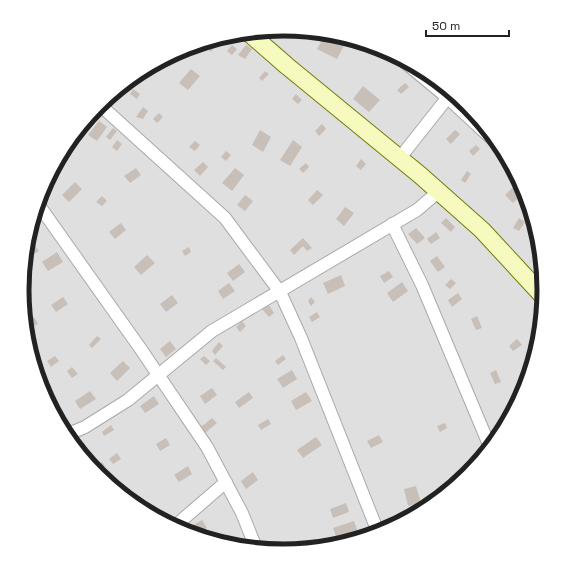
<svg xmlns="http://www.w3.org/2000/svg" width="566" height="579" font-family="'Space Grotesk',sans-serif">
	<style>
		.residential { fill: #e0dfdf }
		.building { fill: #c7bfb8 }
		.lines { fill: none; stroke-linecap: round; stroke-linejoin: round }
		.minor-casing { stroke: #a9a9a9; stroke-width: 14 }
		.secondary-casing { stroke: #707d05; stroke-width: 19 }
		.minor { stroke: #fff; stroke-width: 12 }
		.secondary { stroke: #f7fabf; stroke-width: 17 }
		.rim { fill: none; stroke: #222; stroke-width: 5 }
	</style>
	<rect width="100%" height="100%" fill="#f2efe9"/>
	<path class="residential" d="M23 290a260 260 0 1 1 520 0a260 260 0 1 1-520 0Z"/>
	<path class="building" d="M326 33 348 38 337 59 317 49Z
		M219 38 221 39 211 52 203 46 206 41Z
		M232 45 237 49 232 55 227 51Z
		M246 45 252 49 245 59 238 55Z
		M191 69 200 76 188 90 179 83Z
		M265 71 269 74 262 81 259 78Z
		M405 83 409 87 401 94 397 90Z
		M363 86 380 100 369 112 353 99Z
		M133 89 140 94 137 99 130 94Z
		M296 94 302 100 298 104 292 99Z
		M143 107 148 111 143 119 136 117Z
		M159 113 163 117 157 123 153 119Z
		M99 121 107 127 97 141 88 135Z
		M322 124 326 129 319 136 315 131Z
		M113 128 117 131 110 140 106 137Z
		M260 130 271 137 263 152 252 145Z
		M455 130 460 134 451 144 446 139Z
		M75 133 79 137 70 147 67 144Z
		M117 140 122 144 117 151 112 147Z
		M293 140 302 147 290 166 280 160Z
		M195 141 200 145 195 151 189 147Z
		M476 145 480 149 473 156 469 151Z
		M226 151 231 155 226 161 221 157Z
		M361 159 366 164 361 170 356 166Z
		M203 162 208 167 200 176 194 170Z
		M306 163 309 167 303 173 299 169Z
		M136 168 141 175 130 183 124 176Z
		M235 168 244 175 232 191 222 183Z
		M467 171 471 174 465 183 461 180Z
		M75 182 82 189 69 202 62 195Z
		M517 183 525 191 513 203 505 195Z
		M317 190 323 195 313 205 308 200Z
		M245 195 253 201 245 211 237 205Z
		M102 196 107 201 102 206 96 202Z
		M345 207 354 213 344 226 336 219Z
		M446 218 455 227 451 232 441 223Z
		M519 218 525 222 519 231 513 228Z
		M121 223 126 230 115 239 109 232Z
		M416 228 425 238 417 244 408 234Z
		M436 232 440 238 431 244 427 239Z
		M303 238 312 248 307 251 303 246 294 255 290 250Z
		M35 246 39 251 31 256 27 251Z
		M189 247 191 252 185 256 182 251Z
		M57 252 63 262 48 271 42 262Z
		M147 255 155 263 141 275 134 267Z
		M437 256 445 267 438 272 430 261Z
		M239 264 245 272 233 281 227 273Z
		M389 271 393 277 384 283 380 276Z
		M341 275 345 286 328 294 323 283Z
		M451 279 456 283 450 289 445 285Z
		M402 282 408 291 393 302 387 293Z
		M229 283 235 291 223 299 218 291Z
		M458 293 462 299 452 307 448 300Z
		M172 295 178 303 166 312 160 304Z
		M63 297 68 304 56 312 51 305Z
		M311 297 315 302 311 306 308 301Z
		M269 305 274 313 269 317 262 309Z
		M317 312 320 317 312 322 309 317Z
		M477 316 482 328 476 330 471 319Z
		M34 317 38 324 26 331 25 322Z
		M242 321 246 326 240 332 236 327Z
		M97 336 101 339 92 348 89 345Z
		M517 339 522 345 513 351 509 346Z
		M170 341 176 349 166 357 160 349Z
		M219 342 223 346 215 355 212 351Z
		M283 355 286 359 278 365 275 361Z
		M55 356 59 361 51 367 47 361Z
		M204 356 210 361 206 365 200 359Z
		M216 358 226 367 223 370 213 361Z
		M123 361 130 368 117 381 110 373Z
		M72 367 78 374 72 378 67 371Z
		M292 370 297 379 283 388 277 379Z
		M496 370 501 382 495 384 490 373Z
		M212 388 217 395 205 404 200 396Z
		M90 391 96 399 80 409 75 401Z
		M249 392 253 398 239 408 235 402Z
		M306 392 312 401 296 410 291 401Z
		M154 396 159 404 145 413 140 406Z
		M212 418 217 423 205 433 201 427Z
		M268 419 271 424 261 430 258 425Z
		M445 423 447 428 440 432 437 426Z
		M111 425 114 430 104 436 102 432Z
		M379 435 383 442 371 448 367 441Z
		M316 437 322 445 303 458 297 450Z
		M166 438 170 445 160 451 156 444Z
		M117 453 121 459 113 464 109 459Z
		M102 462 105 466 97 473 94 469Z
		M188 466 192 474 179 482 174 475Z
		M253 472 258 480 246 489 241 481Z
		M416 486 421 503 408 506 404 489Z
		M346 503 349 512 333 518 330 509Z
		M403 516 405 519 395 524 393 521Z
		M202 520 207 528 196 534 183 531Z
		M354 521 358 532 337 539 333 528Z
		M294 542 297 549 277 550Z"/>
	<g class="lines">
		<defs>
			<path id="minor" d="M396 55 448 98 501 147
				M99 104 225 218 280 292 301 338 378 532
				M399 159 452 92
				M38 204 140 348 207 447 242 513 256 548
				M392 224 422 285 490 447
				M66 435 85 427 128 400 212 331 417 210 438 192
				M175 526 226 482"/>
			<path id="secondary" d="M248 32 287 66 420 175 482 230 543 296"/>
		</defs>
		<use href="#minor" class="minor-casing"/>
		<use href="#secondary" class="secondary-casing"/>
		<use href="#minor" class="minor"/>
		<use href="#secondary" class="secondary"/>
	</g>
	<path d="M0 0H566V579H0ZM29 290a254 254 0 1 1 508 0a254 254 0 1 1-508 0Z" fill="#fff" fill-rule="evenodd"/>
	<path class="rim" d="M29 290a254 254 0 1 1 508 0a254 254 0 1 1-508 0Z"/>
	<path d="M426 30v6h83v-6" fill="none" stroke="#222222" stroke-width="2"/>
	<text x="432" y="30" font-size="12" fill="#222222" stroke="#ffffff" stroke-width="3" paint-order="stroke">50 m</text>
</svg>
